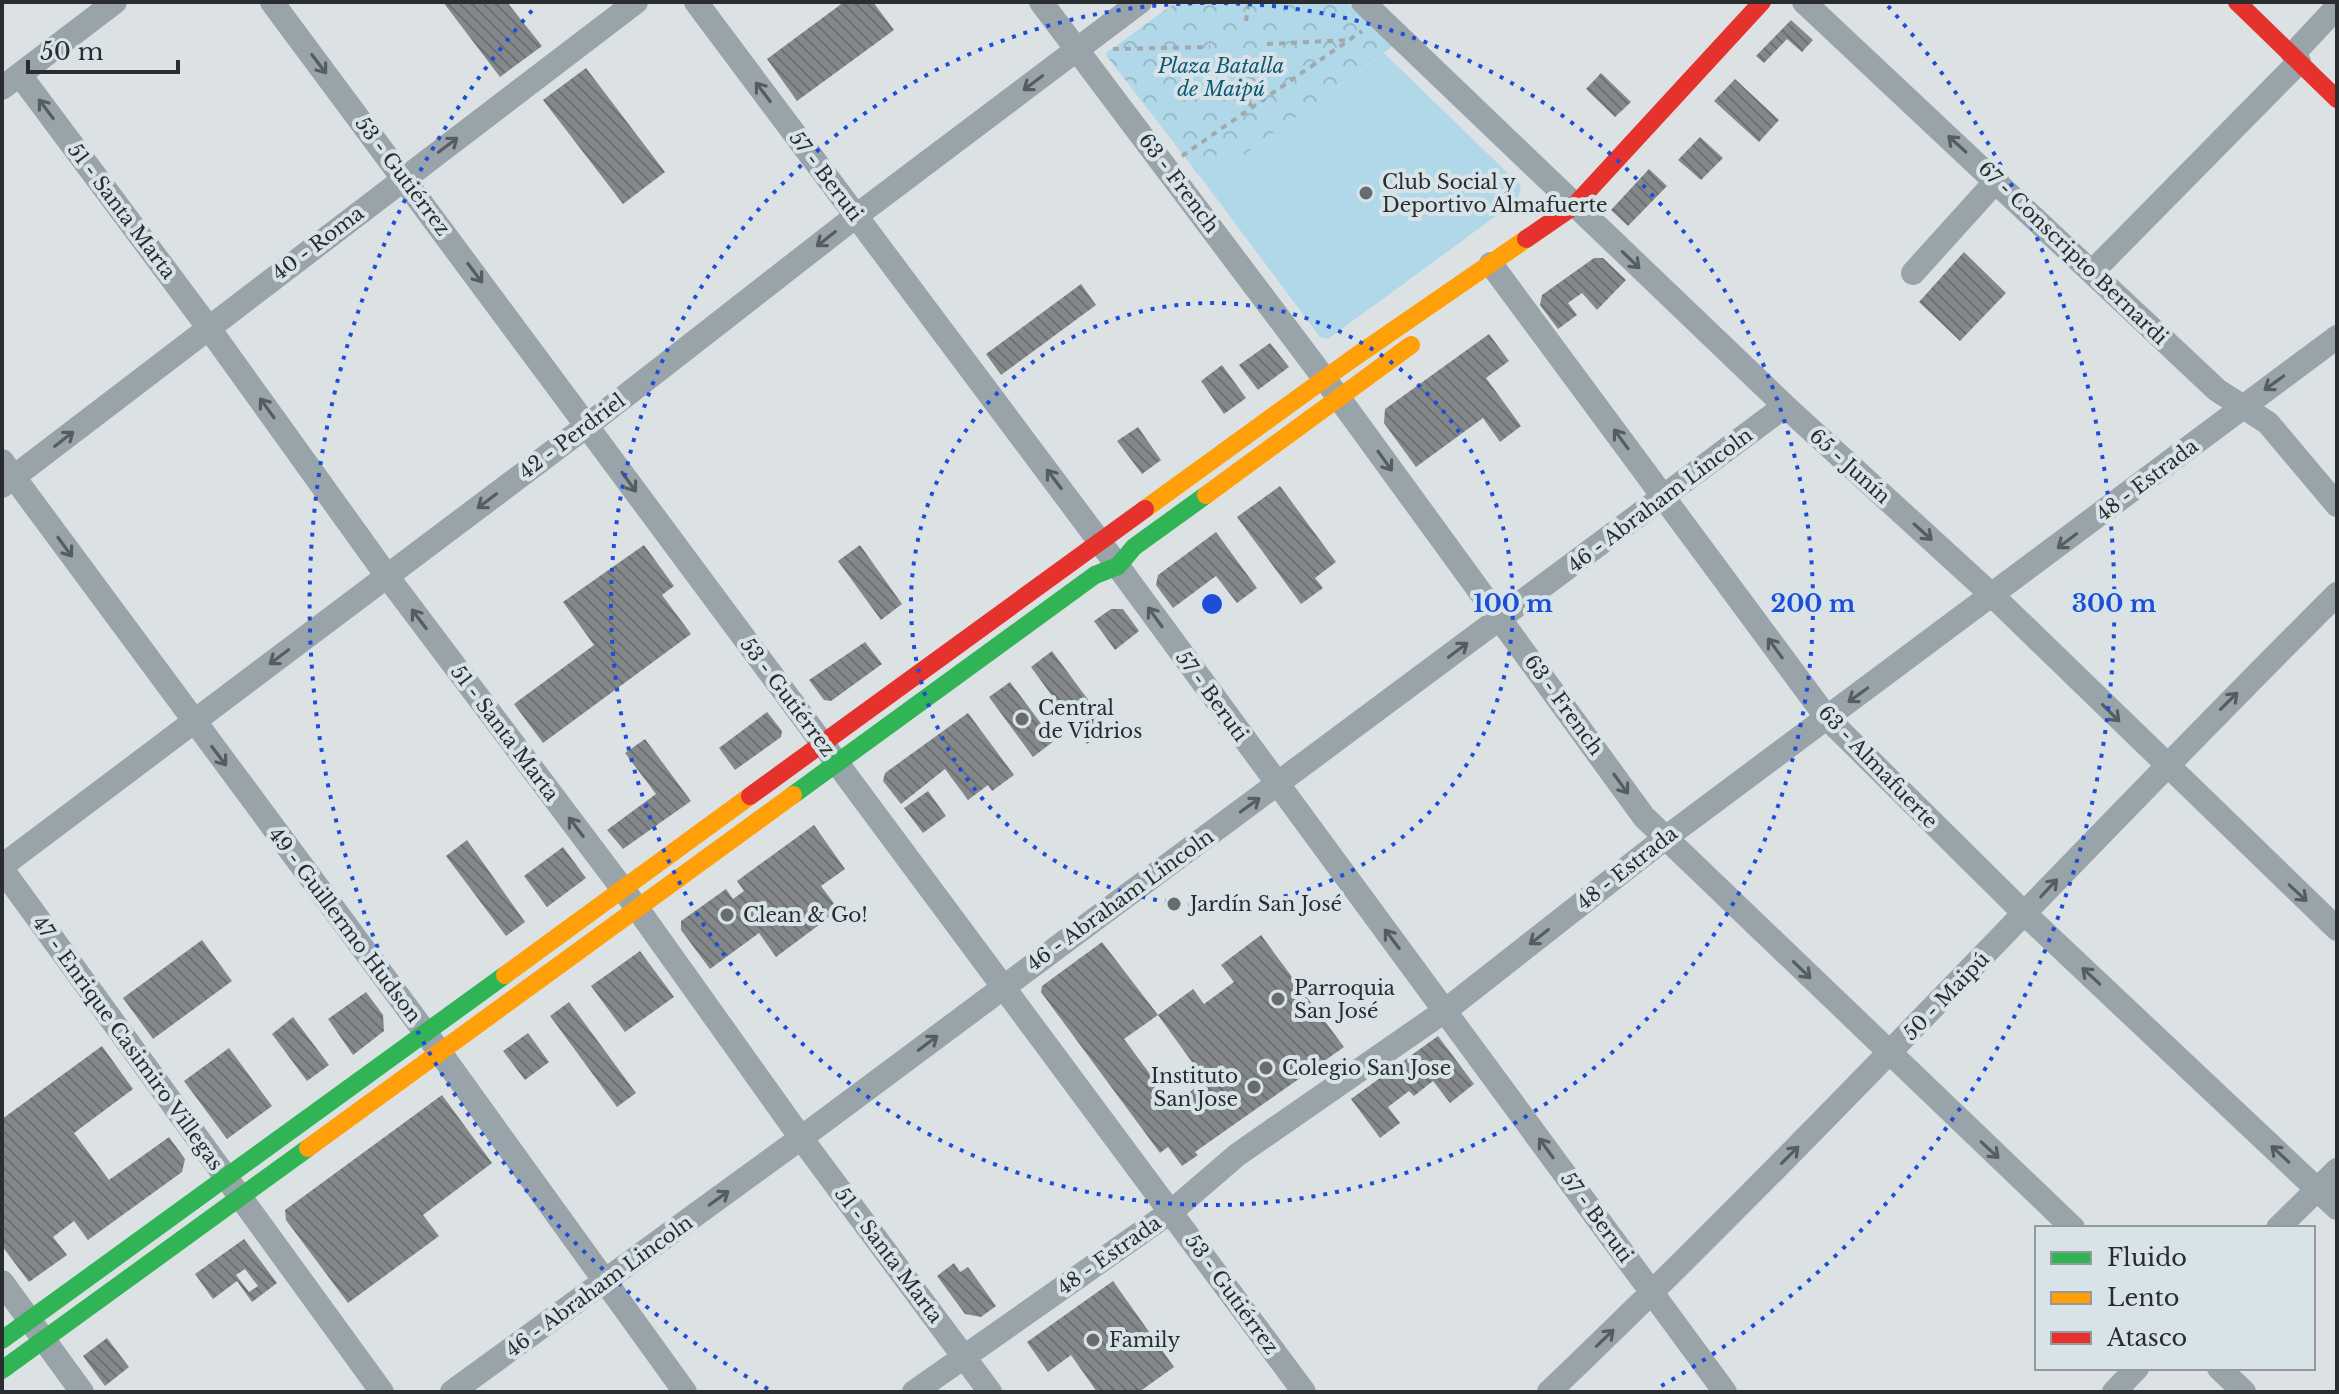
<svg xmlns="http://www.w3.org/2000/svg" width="2339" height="1394" font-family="'Libre Baskerville',serif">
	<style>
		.grass { fill: #b0d8e9 }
		.park { fill: url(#park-crowns) }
		.building { fill: url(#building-back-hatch); fill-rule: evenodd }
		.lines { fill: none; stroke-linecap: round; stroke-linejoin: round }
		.path { stroke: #a1a9ad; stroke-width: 4; stroke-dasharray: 6 6; stroke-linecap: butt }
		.street { stroke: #98a4a9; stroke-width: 24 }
		.fast { stroke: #30b455; stroke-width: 18 }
		.slow { stroke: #ff9f0a; stroke-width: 18 }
		.jam { stroke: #e5322d; stroke-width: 18 }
		.oneway { stroke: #555d60 }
		.ring { fill: none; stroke: #1d4ed8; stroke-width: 4; stroke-dasharray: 4 8 }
		.poi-dot { fill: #686c6e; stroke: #d8e3e8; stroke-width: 3 }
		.labels { text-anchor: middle; stroke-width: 8; stroke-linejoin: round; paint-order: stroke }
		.park-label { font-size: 20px; font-style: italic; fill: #0d5a75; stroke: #d8e3e8 }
		.street-label { font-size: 20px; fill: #292d2f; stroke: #d8e3e8 }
		.poi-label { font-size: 20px; fill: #292d2f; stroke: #d8e3e8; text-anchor: start }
		.centre { fill: #1d4ed8; stroke: #d8e3e8; stroke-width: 4 }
		.ring-label { font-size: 24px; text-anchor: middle; font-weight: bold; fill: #1d4ed8; stroke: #d8e3e8; stroke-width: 8; stroke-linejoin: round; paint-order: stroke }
	</style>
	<defs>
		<pattern id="park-crowns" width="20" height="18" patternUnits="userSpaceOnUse" patternTransform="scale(2)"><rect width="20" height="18" fill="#b0d8e9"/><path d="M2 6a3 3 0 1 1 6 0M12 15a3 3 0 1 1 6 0" fill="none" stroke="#97bac8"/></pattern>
		<pattern id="building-back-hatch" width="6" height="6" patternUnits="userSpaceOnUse" patternTransform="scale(2)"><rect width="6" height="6" fill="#84888a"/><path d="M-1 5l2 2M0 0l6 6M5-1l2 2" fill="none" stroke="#6c7071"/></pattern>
	</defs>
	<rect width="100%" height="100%" fill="#dce2e4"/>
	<path class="grass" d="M1384 53 1521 186 1518 200 1328 339 1320 337 1205 183Z"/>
	<path class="park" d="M1176 2H1347L1393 46 1205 183 1105 54Z"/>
	<path class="building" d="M443 2H507L542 46 500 77Z
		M844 2H873L894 30 797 101 767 59Z
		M1791 20 1813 40 1802 52 1787 39 1764 63 1756 56Z
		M586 68 665 172 623 204 543 100Z
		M1601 73 1631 102 1615 117 1586 89Z
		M1735 79 1779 120 1759 142 1714 101Z
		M1700 137 1723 158 1701 180 1678 160Z
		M1649 169 1667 186 1628 226 1611 210Z
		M1964 252 2006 293 1960 341 1919 302Z
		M1594 258H1603L1626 280 1597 310 1582 293 1568 303 1577 315 1558 329 1540 305 1542 295Z
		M1081 284 1096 305 1001 375 986 354Z
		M1489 334 1509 361 1486 378 1521 426 1500 442 1483 418 1416 467 1384 423 1385 409Z
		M1270 343 1289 367 1258 390 1239 365Z
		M1222 365 1246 398 1224 414 1201 381Z
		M1138 427 1161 460 1142 474 1117 441Z
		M1280 486 1336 562 1315 578 1323 588 1301 604 1237 517Z
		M1216 532 1257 588 1237 603 1216 576 1173 608 1156 585 1158 575Z
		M644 545 674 586 662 595 691 634 543 743 514 704 594 645 563 602Z
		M860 545 902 604 881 620 838 561Z
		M1111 609H1123L1139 631 1115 650 1094 621Z
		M865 642 882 664 831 701 824 700 809 680Z
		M1052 651 1109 728 1087 744 1031 667Z
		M1010 682 1054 741 1033 757 989 697Z
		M767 712 782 731 781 737 735 770 719 748Z
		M968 713 1014 775 992 791 988 785 968 800 945 769 901 804 883 781 885 773Z
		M645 739 691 801 623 849 607 830 656 794 625 753Z
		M928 791 946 816 923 833 904 808Z
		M814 825 845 869 821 886 839 910 776 957 759 933 710 969 681 930V921L726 889 733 899 744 891 737 881Z
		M467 840 525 922 506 936 446 856Z
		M563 847 586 878 547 907 524 876Z
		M1261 935 1344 1047 1195 1152 1198 1155 1182 1166 1168 1147 1160 1153 1041 992 1042 986 1102 942 1158 1015 1193 989 1204 1004 1234 982 1221 965ZM1158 1015 1205 1080 1173 1105 1124 1039Z
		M202 940 232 981 153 1039 123 998Z
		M640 951 674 997 625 1032 591 986Z
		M366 992 383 1015 384 1031 353 1055 328 1019Z
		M569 1002 636 1093 617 1107 550 1016Z
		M293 1017 329 1065 307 1081 272 1034Z
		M528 1033 549 1062 525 1080 503 1051Z
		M1438 1036 1474 1084 1450 1103 1433 1081 1414 1096 1409 1091 1388 1107 1400 1123 1380 1138 1351 1099Z
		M102 1046 133 1089 74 1133 109 1180 169 1137 185 1159 182 1172 88 1240 74 1221 53 1237 67 1255 29 1282 2 1246V1119Z
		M229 1048 272 1106 227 1139 184 1081Z
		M442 1095 492 1163 423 1215 439 1236 348 1303 286 1220 285 1210Z
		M244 1239 277 1283 252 1302 237 1281 213 1299 195 1274ZM245 1269 258 1286 249 1292 236 1275Z
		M954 1263 960 1272 968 1267 996 1306 981 1317 965 1314 937 1276Z
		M1113 1281 1174 1367 1139 1392H1097L1071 1355 1048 1372 1027 1342Z
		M107 1338 129 1367 105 1386 83 1356Z"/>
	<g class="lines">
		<path class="path" d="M1246 21 1249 2
			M1267 44 1349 40
			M1113 49 1210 47
			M1240 78 1252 109
			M1182 156 1362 31"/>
		<path class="street" d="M272 2 1304 1392
			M696 2 1100 542 1725 1392
			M1041 2 1339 398 1644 817 2073 1228
			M1363 2 1785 406 1993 596 2337 929
			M1804 2 2217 390 2268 423 2337 505
			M2293 54 2337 7
			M20 75 208 327 387 576 637 908 801 1138 990 1392
			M2 88 115 2
			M1491 264 1827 718 2025 914 2337 1208
			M2093 271 2299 62
			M1913 273 1997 180
			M2 461 439 1051 685 1392
			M2 486 636 2
			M2 866 588 425 856 216 1140 2
			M2 869 382 1392
			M2278 1228 2337 1170
			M2 1282 82 1392
			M2219 1368 2244 1392
			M452 1392 801 1138 1785 406
			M914 1392 1172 1211 1237 1155 1446 1010 1664 839 2337 337
			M1549 1392C1819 1134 2072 858 2337 594
			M2114 1392 2137 1368"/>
		<path class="fast" d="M793 795 1095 575 1118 566 1134 547 1206 495
			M2 1340 505 975
			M2 1370 308 1148"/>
		<path class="slow" d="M1206 495 1411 345
			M1145 509 1352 359 1526 239
			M505 975 750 796
			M308 1148 793 795"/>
		<path class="jam" d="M2237 2 2337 99
			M1526 239 1574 206 1762 2
			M750 796 1145 509"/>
	</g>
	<defs><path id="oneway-shaft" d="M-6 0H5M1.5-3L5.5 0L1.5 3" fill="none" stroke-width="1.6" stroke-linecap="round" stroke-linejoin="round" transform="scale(2)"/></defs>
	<g class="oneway">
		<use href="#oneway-shaft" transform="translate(319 64) rotate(53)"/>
		<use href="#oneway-shaft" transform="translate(1033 83) rotate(143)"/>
		<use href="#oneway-shaft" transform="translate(763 92) rotate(-127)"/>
		<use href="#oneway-shaft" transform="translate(46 109) rotate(-127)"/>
		<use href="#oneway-shaft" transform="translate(1957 144) rotate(-138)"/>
		<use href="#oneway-shaft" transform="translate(448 145) rotate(-37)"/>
		<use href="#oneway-shaft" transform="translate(826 239) rotate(142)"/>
		<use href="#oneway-shaft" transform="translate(1631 260) rotate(44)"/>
		<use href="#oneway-shaft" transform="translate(475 273) rotate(53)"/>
		<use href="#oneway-shaft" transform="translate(2274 383) rotate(144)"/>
		<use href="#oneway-shaft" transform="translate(267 408) rotate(-126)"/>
		<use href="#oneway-shaft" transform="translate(64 439) rotate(-38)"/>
		<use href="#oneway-shaft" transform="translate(1621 439) rotate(-126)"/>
		<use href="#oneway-shaft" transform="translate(1385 461) rotate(54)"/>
		<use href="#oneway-shaft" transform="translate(1054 479) rotate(-127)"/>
		<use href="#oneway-shaft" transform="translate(629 482) rotate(54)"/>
		<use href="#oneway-shaft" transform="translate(487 501) rotate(143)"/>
		<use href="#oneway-shaft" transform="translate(1923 532) rotate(42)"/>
		<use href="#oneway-shaft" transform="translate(2067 541) rotate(143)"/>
		<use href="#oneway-shaft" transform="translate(65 547) rotate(54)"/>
		<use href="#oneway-shaft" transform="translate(1155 617) rotate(-126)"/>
		<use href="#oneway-shaft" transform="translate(419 619) rotate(-127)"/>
		<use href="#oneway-shaft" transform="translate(1775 648) rotate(-126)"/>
		<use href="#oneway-shaft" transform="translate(1458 650) rotate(-37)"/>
		<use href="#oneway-shaft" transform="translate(279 657) rotate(143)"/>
		<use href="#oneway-shaft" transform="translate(1858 695) rotate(144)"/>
		<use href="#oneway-shaft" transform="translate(2229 701) rotate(-45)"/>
		<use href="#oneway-shaft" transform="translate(2111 713) rotate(45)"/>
		<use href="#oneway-shaft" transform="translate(219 756) rotate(53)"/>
		<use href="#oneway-shaft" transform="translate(1621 784) rotate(54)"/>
		<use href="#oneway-shaft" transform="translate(1250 805) rotate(-36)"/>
		<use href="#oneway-shaft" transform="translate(576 827) rotate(-127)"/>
		<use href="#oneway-shaft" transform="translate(2049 888) rotate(-47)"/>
		<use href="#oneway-shaft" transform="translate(2298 893) rotate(43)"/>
		<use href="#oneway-shaft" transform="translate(1539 937) rotate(142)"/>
		<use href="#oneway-shaft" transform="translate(1392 939) rotate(-127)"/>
		<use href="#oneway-shaft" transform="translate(1802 970) rotate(44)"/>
		<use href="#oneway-shaft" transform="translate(2091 976) rotate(-137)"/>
		<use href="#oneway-shaft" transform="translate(928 1043) rotate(-37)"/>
		<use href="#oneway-shaft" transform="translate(1546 1148) rotate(-126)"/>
		<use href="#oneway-shaft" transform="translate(1990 1150) rotate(43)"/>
		<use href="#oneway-shaft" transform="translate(2280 1154) rotate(-137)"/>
		<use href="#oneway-shaft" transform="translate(1790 1155) rotate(-45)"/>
		<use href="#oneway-shaft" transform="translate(719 1198) rotate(-36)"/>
		<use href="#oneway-shaft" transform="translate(1605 1338) rotate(-44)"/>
	</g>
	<g class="ring">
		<circle cx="1212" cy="604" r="301"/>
		<circle cx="1212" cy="604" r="601"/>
		<path d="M768 1389A902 902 0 0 1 536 6M1888 6A902 902 0 0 1 1656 1389"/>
	</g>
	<g class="poi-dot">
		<circle cx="1366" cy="193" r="8"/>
		<circle cx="1022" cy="719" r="8"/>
		<circle cx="1174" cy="904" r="8"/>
		<circle cx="727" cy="915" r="8"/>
		<circle cx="1278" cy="999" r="8"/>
		<circle cx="1266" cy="1068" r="8"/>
		<circle cx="1254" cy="1087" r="8"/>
		<circle cx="1093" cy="1340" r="8"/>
	</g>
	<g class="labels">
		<g class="park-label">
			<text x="1221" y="73">Plaza Batalla<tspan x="1221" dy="23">de Maipú</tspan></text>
		</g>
		<g class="street-label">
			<text transform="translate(403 176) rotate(53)" y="7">53 - Gutiérrez</text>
			<text transform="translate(826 176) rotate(53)" y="7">57 - Beruti</text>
			<text transform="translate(1179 183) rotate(53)" y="7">63 - French</text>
			<text transform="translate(122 211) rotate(53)" y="7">51 - Santa Marta</text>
			<text transform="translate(318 243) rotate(-37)" y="7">40 - Roma</text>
			<text transform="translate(2073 253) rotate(44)" y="7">67 - Conscripto Bernardi</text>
			<text transform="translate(572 436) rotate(-37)" y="7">42 - Perdriel</text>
			<text transform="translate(1850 466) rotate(42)" y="7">65 - Junín</text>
			<text transform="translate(2147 480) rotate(-37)" y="7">48 - Estrada</text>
			<text transform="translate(1660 500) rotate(-37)" y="7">46 - Abraham Lincoln</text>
			<text transform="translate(1212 696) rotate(54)" y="7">57 - Beruti</text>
			<text transform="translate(788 697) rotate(53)" y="7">53 - Gutiérrez</text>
			<text transform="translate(1564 705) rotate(54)" y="7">63 - French</text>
			<text transform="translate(505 733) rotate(53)" y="7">51 - Santa Marta</text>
			<text transform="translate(1878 767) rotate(46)" y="7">63 - Almafuerte</text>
			<text transform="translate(1627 868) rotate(-38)" y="7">48 - Estrada</text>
			<text transform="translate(1120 900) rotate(-36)" y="7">46 - Abraham Lincoln</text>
			<text transform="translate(345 925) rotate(53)" y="7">49 - Guillermo Hudson</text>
			<text transform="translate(1946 996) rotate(-46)" y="7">50 - Maipú</text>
			<text transform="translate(128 1043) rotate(54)" y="7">47 - Enrique Casimiro Villegas</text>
			<text transform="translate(1597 1217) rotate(54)" y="7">57 - Beruti</text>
			<text transform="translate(889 1255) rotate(53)" y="7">51 - Santa Marta</text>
			<text transform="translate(1109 1255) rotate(-35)" y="7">48 - Estrada</text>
			<text transform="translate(599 1286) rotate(-36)" y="7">46 - Abraham Lincoln</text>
			<text transform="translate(1232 1294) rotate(54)" y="7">53 - Gutiérrez</text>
		</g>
		<g class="poi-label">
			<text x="1382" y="189">Club Social y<tspan x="1382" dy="23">Deportivo Almafuerte</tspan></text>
			<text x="1038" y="715">Central<tspan x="1038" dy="23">de Vidrios</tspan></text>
			<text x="1190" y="911">Jardín San José</text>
			<text x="743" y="922">Clean &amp; Go!</text>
			<text x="1294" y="995">Parroquia<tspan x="1294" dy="23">San José</tspan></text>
			<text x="1282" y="1075">Colegio San Jose</text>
			<text x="1238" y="1083" text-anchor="end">Instituto<tspan x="1238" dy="23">San Jose</tspan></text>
			<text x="1109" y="1347">Family</text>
		</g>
	</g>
	<circle cx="1212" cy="604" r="12" class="centre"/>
	<g class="ring-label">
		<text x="1513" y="612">100 m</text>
		<text x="1813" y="612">200 m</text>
		<text x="2114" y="612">300 m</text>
	</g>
	<rect width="2339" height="1394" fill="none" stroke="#292d2f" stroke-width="8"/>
	<rect x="2035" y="1226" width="280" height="144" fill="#d8e3e8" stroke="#929a9e" stroke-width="2"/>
	<rect x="2051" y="1252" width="40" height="12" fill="#30b455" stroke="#929a9e" stroke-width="2"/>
	<text x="2107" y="1266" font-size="24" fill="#292d2f">Fluido</text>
	<rect x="2051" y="1292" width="40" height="12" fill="#ff9f0a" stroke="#929a9e" stroke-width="2"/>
	<text x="2107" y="1306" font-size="24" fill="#292d2f">Lento</text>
	<rect x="2051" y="1332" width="40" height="12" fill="#e5322d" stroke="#929a9e" stroke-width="2"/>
	<text x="2107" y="1346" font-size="24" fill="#292d2f">Atasco</text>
	<path d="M28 60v12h150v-12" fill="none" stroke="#292d2f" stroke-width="4"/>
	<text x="40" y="60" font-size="24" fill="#292d2f" stroke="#d8e3e8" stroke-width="6" paint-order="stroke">50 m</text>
</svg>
